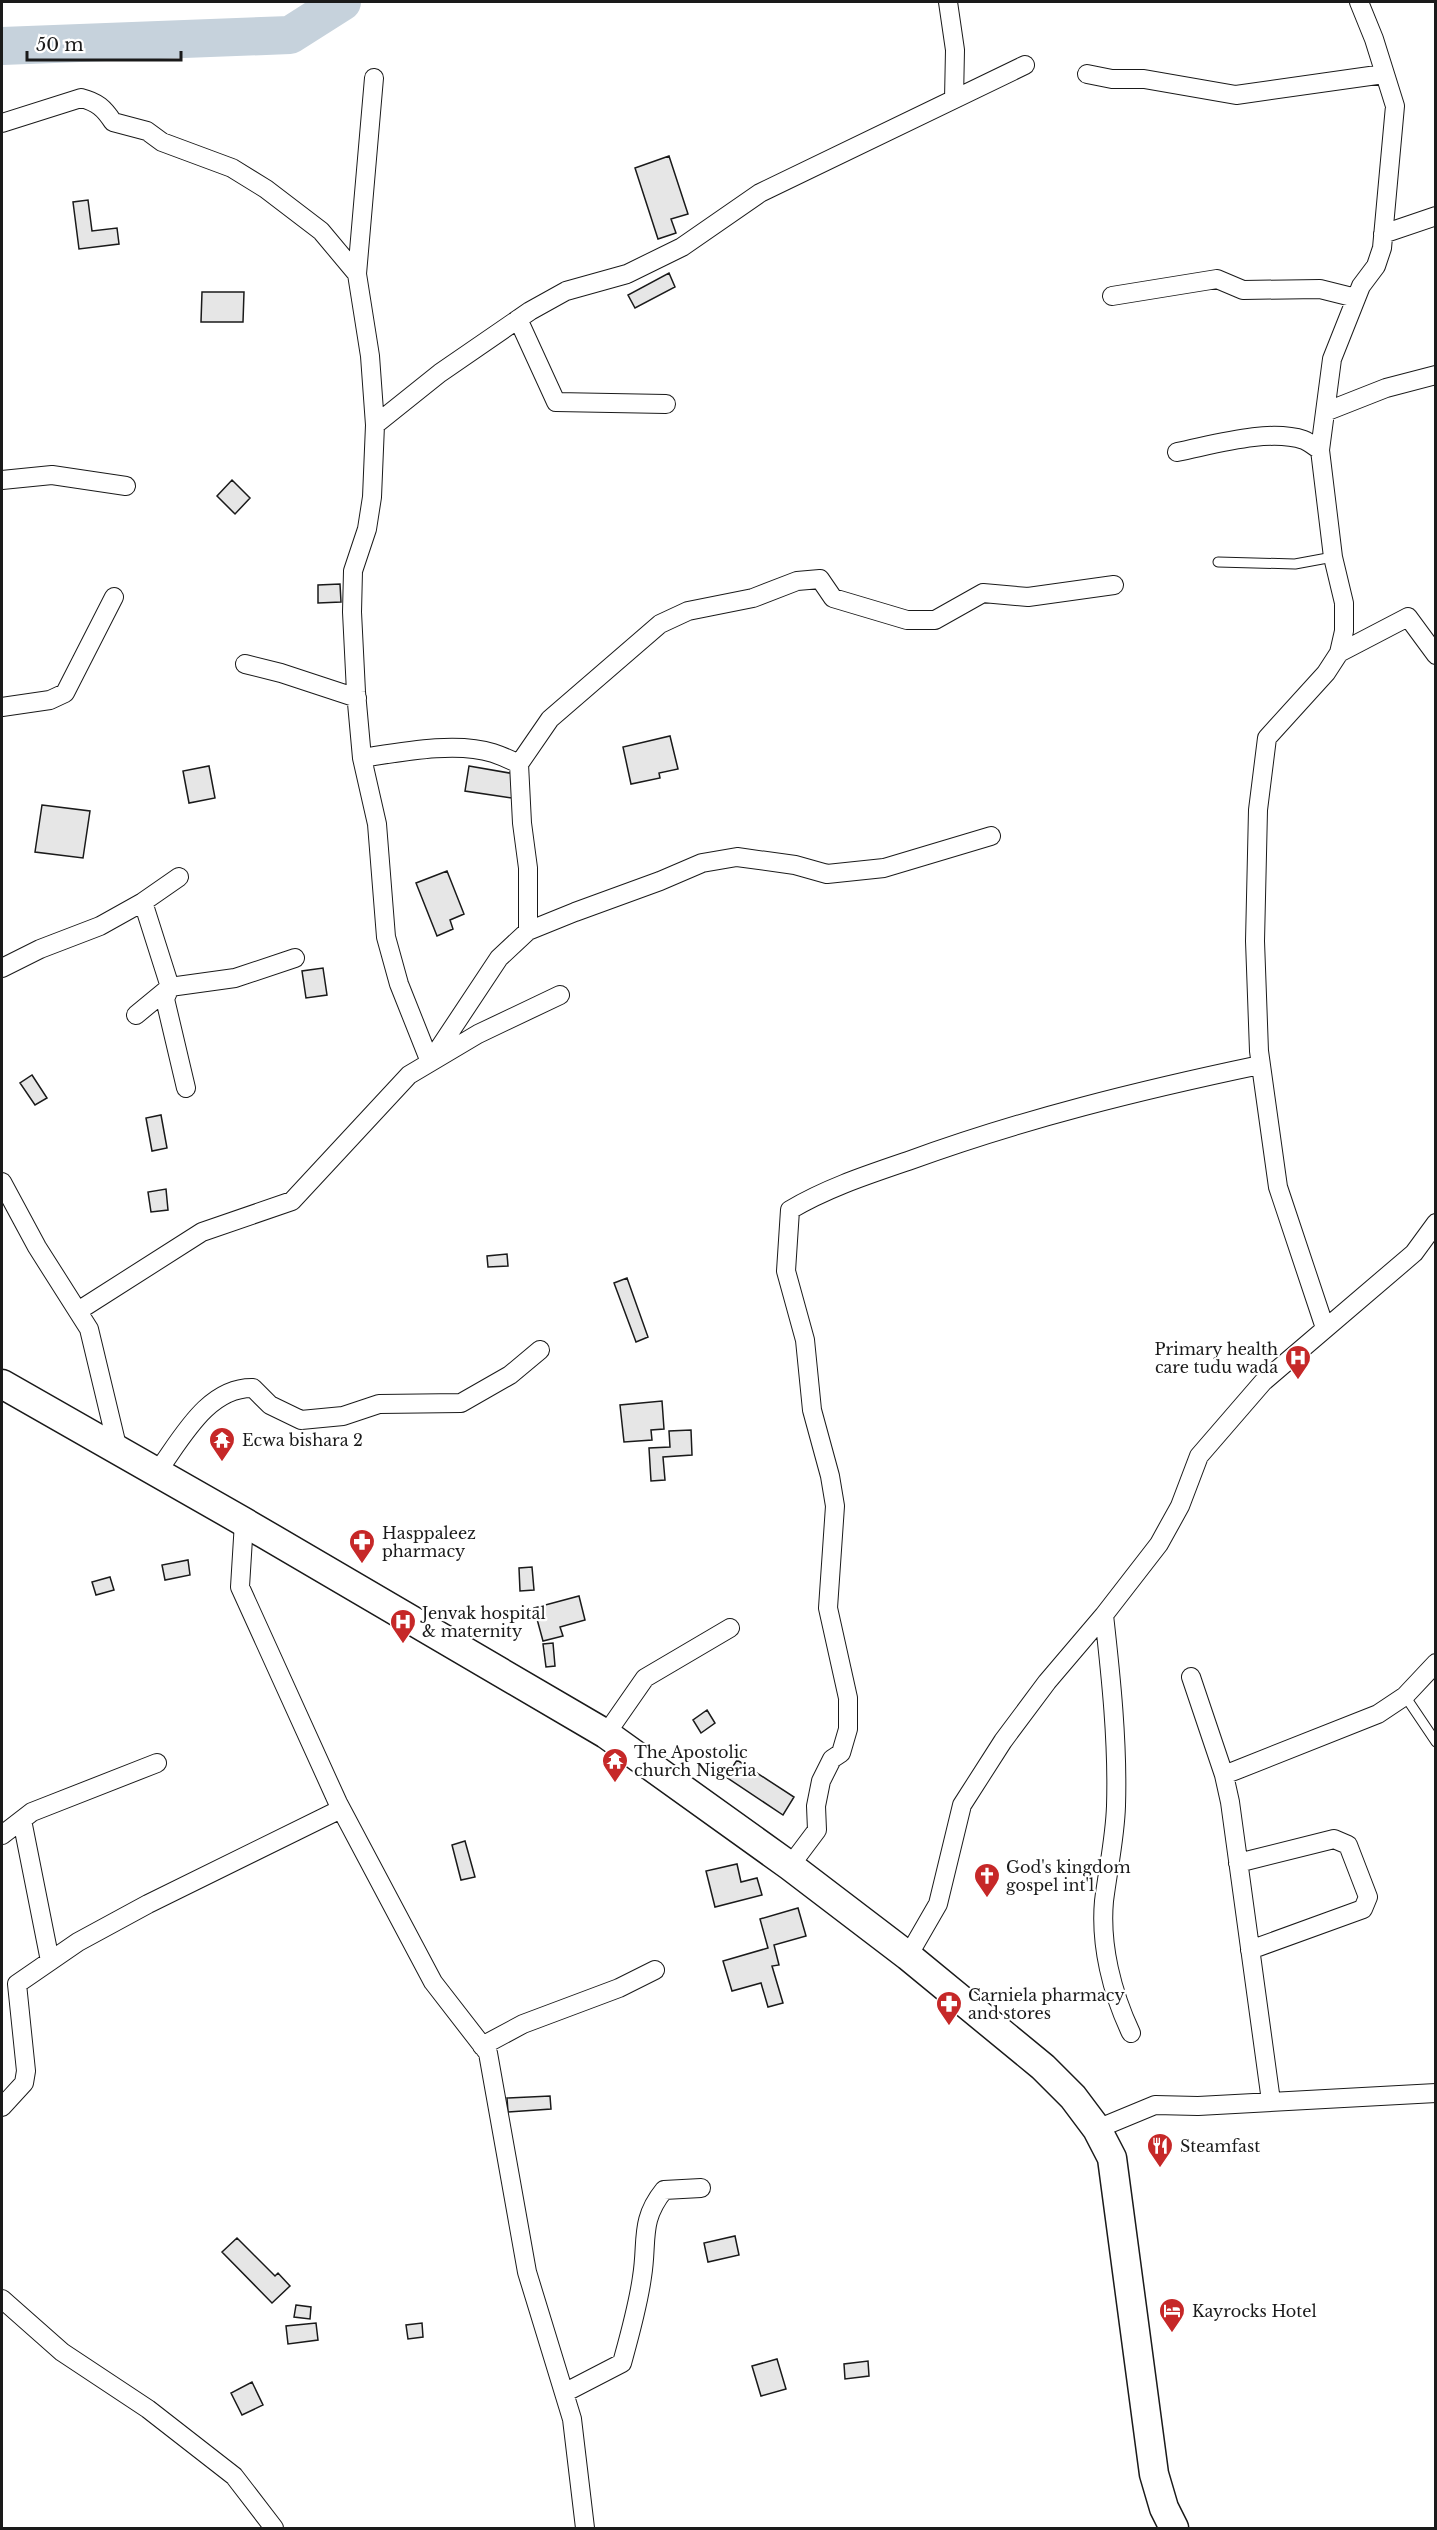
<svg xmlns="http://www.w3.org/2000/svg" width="1437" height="2530" font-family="'Libre Baskerville',serif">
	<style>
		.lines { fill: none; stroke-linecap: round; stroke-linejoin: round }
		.river { stroke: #c6d2dc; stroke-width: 38 }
		.building { fill: #e6e6e6; stroke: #1a1a1a; stroke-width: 1.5 }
		.lane-casing { stroke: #1a1a1a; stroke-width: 11 }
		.street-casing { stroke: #1a1a1a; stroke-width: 20 }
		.primary-casing { stroke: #1a1a1a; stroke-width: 31 }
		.lane { stroke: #fff; stroke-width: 9 }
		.street { stroke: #fff; stroke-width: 18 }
		.primary { stroke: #fff; stroke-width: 28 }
		.labels { text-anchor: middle; stroke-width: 4.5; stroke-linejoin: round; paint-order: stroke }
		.poi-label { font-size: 16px; fill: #1a1a1a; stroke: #fff; text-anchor: start }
	</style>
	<rect width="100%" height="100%" fill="#fff"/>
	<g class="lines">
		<path class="river" d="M2 46 290 35 342 2"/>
	</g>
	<path class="building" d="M669 156 688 214 671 219 676 233 658 239 635 168Z
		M88 200 92 231 117 228 119 244 79 249 73 202Z
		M669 273 675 287 635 308 628 295Z
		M202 292H244L243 322H201Z
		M232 480 250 498 235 514 217 496Z
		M340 584 341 602 318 603V585Z
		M670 736 678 769 659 773 660 778 631 784 623 747Z
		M209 766 215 798 189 803 183 771Z
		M469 766 515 774 512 798 465 791Z
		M42 805 90 811 83 858 35 852Z
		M447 871 464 914 450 920 453 929 437 936 416 883Z
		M323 968 327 995 306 998 302 971Z
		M32 1075 47 1098 35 1105 20 1083Z
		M161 1115 167 1148 152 1151 146 1118Z
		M166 1189 168 1210 151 1212 148 1192Z
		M507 1254 508 1266 488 1267 487 1256Z
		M627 1278 648 1337 636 1342 614 1283Z
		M662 1401 664 1429 651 1430 652 1440 624 1442 620 1405Z
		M691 1430 692 1455 663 1457 665 1480 651 1481 649 1448 670 1447 669 1431Z
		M188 1560 190 1575 165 1580 162 1565Z
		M532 1567 534 1590 520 1591 519 1568Z
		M110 1577 114 1590 96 1595 92 1582Z
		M579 1596 585 1620 560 1627 563 1636 543 1641 534 1608Z
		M553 1643 555 1666 546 1667 543 1644Z
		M707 1710 715 1723 701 1733 693 1720Z
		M737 1760 794 1797 783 1815 726 1777Z
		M465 1841 475 1877 461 1880 452 1845Z
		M737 1864 741 1882 757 1878 762 1895 715 1907 706 1871Z
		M798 1908 806 1936 774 1945 779 1965 772 1966 783 2003 768 2007 761 1983 732 1991 723 1961 768 1948 760 1919Z
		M550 2096 551 2109 508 2112 507 2098Z
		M735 2236 739 2255 708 2262 704 2243Z
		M237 2238 275 2276 278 2273 290 2286 272 2303 222 2252Z
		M296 2305 311 2307 310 2319 294 2317Z
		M316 2323 318 2340 288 2344 286 2326Z
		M422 2323 423 2337 408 2339 406 2325Z
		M777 2359 786 2389 761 2396 752 2366Z
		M868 2361 869 2376 845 2379 844 2364Z
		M252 2382 263 2405 242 2415 231 2393Z"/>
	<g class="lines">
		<defs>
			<path id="lane" d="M1218 562 1295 564 1333 557
				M1405 1696 1436 1742"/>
			<path id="street" d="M948 2 955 50 954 99
				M1087 74 1112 79H1144L1236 95 1384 74
				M374 78 357 274 370 356 375 425 372 497 367 529 353 571 352 612 356 692 362 758 377 824 386 937 399 984 430 1062
				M2 123 81 98C97 102 104 108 113 122L147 131 162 142 232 168 266 189 321 231 357 274
				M1383 234 1436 216
				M1112 296 1217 279 1243 290 1320 289 1356 298
				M518 319 556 402 666 404
				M1325 412 1386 388 1436 375
				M375 425 440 373 530 311 566 291 627 274 682 247 760 193 1025 65
				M1177 452C1213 445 1268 428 1304 440 1309 442 1315 447 1320 450
				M2 480 52 475 126 486
				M1339 653 1408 617 1436 655
				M245 664 281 673 357 698
				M2 707 50 700 65 693 114 597
				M362 758C401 752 456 741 493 753 502 756 511 760 519 764
				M143 902 170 987 165 999 186 1088
				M528 931V868L522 823 519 764 550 719 660 624 688 611 753 598 797 581 820 579 833 598 907 620H935L983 593 1028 597 1114 585
				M2 968 40 949 100 926 143 902 179 877
				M136 1015 170 987 235 978 295 958
				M430 1062 499 958 528 931 575 912 660 881 702 863 737 857 795 865 827 874 884 868 991 836
				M2 1182 37 1247 89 1329 118 1450
				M78 1311 202 1232 292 1201 409 1075 478 1034 560 995
				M1325 1328 1278 1187 1259 1051 1255 941 1258 810 1267 738 1326 673 1339 653 1344 631V603L1333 557 1320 450 1332 359 1361 286 1376 266 1382 248 1395 106 1374 39 1359 2
				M157 1472C181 1440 207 1387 253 1388L270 1405 301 1420 343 1416 379 1404 461 1403 510 1375 540 1350
				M244 1522 240 1587 338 1803 433 1982 488 2053 527 2272 572 2419 585 2528
				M1191 1677 1224 1775 1230 1802 1271 2101
				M606 1734 645 1678 730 1628
				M1224 1775 1378 1714 1405 1696 1436 1663
				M22 1820 50 1961
				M2 1835 32 1812 157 1763
				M1238 1863 1334 1839 1348 1845 1368 1897 1363 1909 1250 1950
				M790 1866 817 1830 816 1806 821 1781 832 1759 841 1753 848 1729V1698L828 1608 835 1506 830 1476 812 1410 805 1340 786 1271 790 1210C827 1188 867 1175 908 1161 1023 1119 1141 1090 1260 1065
				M908 1956 938 1904 962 1805 1003 1741 1047 1682 1104 1615
				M1131 2033C1112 1993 1100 1945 1104 1901 1108 1869 1115 1838 1116 1806 1118 1743 1111 1677 1104 1615L1159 1544 1180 1506 1199 1456 1263 1382 1414 1253 1436 1223
				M482 2046 523 2024 619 1988 655 1970
				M2 2107 24 2083 26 2071 17 1984 78 1942 148 1904 341 1809
				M1097 2129 1155 2105 1198 2106 1436 2093
				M2 2299 62 2352 148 2409 234 2476 274 2528
				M564 2393 622 2363C630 2334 638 2306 642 2277 648 2241 639 2221 664 2190L701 2188"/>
			<path id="primary" d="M2 1384 244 1522 606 1734 790 1866 908 1956 1043 2067 1073 2097 1097 2129 1112 2158 1154 2474 1164 2508 1174 2528"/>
		</defs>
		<use href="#lane" class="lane-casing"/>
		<use href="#street" class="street-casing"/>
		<use href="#primary" class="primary-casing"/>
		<use href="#lane" class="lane"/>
		<use href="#street" class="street"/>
		<use href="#primary" class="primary"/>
	</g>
	<defs>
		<symbol id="hospital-pin" viewBox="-11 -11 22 30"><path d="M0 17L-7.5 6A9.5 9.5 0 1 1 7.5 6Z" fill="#c62828" stroke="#fff"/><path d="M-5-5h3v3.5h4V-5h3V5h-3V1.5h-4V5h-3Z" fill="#fff"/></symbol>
		<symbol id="temple-pin" viewBox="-11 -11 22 30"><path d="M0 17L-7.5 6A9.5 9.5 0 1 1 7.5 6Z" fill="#c62828" stroke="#fff"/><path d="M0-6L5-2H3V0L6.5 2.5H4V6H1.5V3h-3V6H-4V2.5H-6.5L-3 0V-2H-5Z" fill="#fff"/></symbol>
		<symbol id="pharmacy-pin" viewBox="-11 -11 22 30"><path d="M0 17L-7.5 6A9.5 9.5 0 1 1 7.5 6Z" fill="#c62828" stroke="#fff"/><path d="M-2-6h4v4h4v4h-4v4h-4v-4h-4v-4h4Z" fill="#fff"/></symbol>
		<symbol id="church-pin" viewBox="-11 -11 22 30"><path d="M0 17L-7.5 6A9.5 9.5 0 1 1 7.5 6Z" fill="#c62828" stroke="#fff"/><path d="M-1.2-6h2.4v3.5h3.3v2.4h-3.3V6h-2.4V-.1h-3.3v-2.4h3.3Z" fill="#fff"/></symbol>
		<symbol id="restaurant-pin" viewBox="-11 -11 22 30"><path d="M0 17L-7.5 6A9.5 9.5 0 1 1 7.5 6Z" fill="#c62828" stroke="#fff"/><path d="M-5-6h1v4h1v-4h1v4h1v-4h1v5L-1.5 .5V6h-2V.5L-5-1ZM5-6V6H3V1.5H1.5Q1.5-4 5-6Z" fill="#fff"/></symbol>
		<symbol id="hotel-pin" viewBox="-11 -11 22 30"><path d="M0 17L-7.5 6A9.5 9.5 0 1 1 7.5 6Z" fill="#c62828" stroke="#fff"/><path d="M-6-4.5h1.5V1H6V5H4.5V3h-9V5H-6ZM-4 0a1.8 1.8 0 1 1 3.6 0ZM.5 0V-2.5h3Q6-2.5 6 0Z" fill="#fff"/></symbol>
	</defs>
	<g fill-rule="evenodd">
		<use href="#hospital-pin" x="1283" y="1343" width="30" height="40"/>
		<use href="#temple-pin" x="207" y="1425" width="30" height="40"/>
		<use href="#pharmacy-pin" x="347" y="1527" width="30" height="40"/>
		<use href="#hospital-pin" x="388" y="1607" width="30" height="40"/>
		<use href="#temple-pin" x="600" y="1746" width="30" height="40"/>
		<use href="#church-pin" x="972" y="1861" width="30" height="40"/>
		<use href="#pharmacy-pin" x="934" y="1989" width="30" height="40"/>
		<use href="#restaurant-pin" x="1145" y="2131" width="30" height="40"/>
		<use href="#hotel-pin" x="1157" y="2296" width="30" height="40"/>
	</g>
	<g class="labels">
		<g class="poi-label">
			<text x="1278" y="1355" text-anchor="end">Primary health<tspan x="1278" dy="18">care tudu wada</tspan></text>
			<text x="242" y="1446">Ecwa bishara 2</text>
			<text x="382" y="1539">Hasppaleez<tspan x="382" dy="18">pharmacy</tspan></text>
			<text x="422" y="1619">Jenvak hospital<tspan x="422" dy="18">&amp; maternity</tspan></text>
			<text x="634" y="1758">The Apostolic<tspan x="634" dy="18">church Nigeria</tspan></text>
			<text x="1006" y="1873">God's kingdom<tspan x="1006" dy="18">gospel int'l</tspan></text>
			<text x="968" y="2001">Carniela pharmacy<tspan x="968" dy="18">and stores</tspan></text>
			<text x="1180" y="2152">Steamfast</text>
			<text x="1192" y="2317">Kayrocks Hotel</text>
		</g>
	</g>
	<rect width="1437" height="2530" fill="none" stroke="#1a1a1a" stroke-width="6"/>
	<path d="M27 51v9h154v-9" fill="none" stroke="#1a1a1a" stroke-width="3"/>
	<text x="36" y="51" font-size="18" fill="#1a1a1a" stroke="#ffffff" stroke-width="4.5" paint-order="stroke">50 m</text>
</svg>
